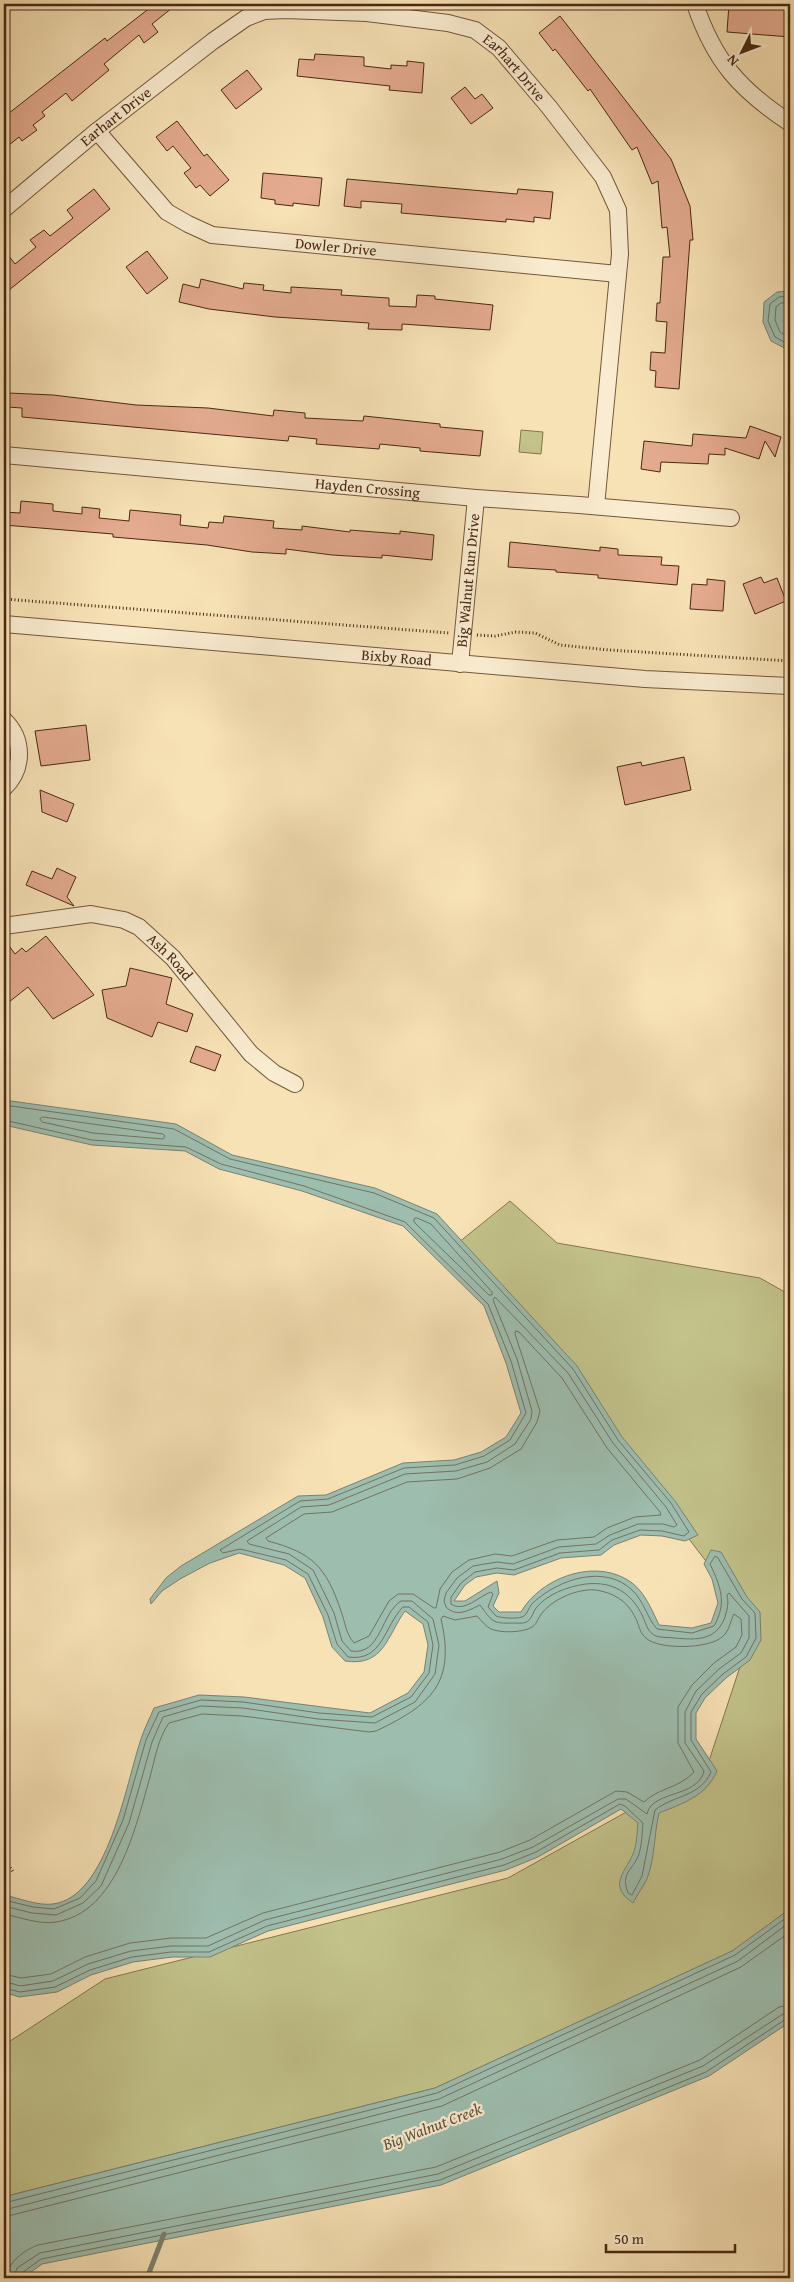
<svg xmlns="http://www.w3.org/2000/svg" width="794" height="2282" font-family="'Gentium Book Plus',serif">
	<style>
		.green { fill: #c2c28a; stroke: #86764e }
		.water { fill: #9dbdaf; stroke: #7b8270 }
		.lines { fill: none; stroke-linecap: round; stroke-linejoin: round }
		.shore { stroke: #737360; stroke-width: 1 }
		.stream { stroke: #7b8270; stroke-width: 5 }
		.building { fill: #e4ab90; stroke: #492912 }
		.minor-casing { stroke: #74573b; stroke-width: 18 }
		.path { stroke: #492912; stroke-width: 3; stroke-dasharray: 1 2.5; stroke-linecap: butt }
		.minor { stroke: #faecd0; stroke-width: 16 }
		.labels { text-anchor: middle; stroke-width: 4.5; stroke-linejoin: round; paint-order: stroke }
		.street-label { font-size: 15px; fill: #492912; stroke: #faecd0 }
		.water-label { font-size: 16px; font-style: italic; fill: #5e4e39; stroke: #faecd0 }
	</style>
	<rect width="100%" height="100%" fill="#f7e2b6"/>
	<filter id="stains"><feTurbulence type="fractalNoise" baseFrequency=".004" numOctaves="4"/><feColorMatrix values="0 0 0 0 .2 0 0 0 0 .09 0 0 0 0 .02 0 0 0 .5 -.17"/></filter>
	<radialGradient id="worn" r=".72"><stop offset=".6" stop-color="#630" stop-opacity="0"/><stop offset="1" stop-color="#630" stop-opacity=".3"/></radialGradient>
	<path class="green" d="M521 430 543 432 541 454 519 452Z
		M510 1201 557 1243 760 1278 790 1295V1909L733 1951 435 2088 11 2195 4 2200V2045L105 1979 508 1878 707 1767 754 1624 552 1360 453 1247Z"/>
	<path class="water" d="M790 291V351L771 341 763 322 764 302 777 292Z
		M4 1100 176 1124 232 1155 375 1188 437 1214 577 1366 622 1437 675 1501 698 1535 685 1541 662 1536 641 1535 614 1545 601 1555 561 1558 514 1575 497 1573 476 1577 465 1585 454 1601H465L497 1581 499 1593 493 1606 499 1612H521C540 1579 591 1559 626 1579 643 1588 651 1608 659 1625L692 1628 711 1623 718 1603 712 1579 704 1564 711 1550 721 1552 747 1597 760 1612 761 1640 750 1660 726 1678 705 1698 696 1713V1739L717 1771C706 1796 684 1803 659 1813 654 1834 655 1858 647 1879 643 1887 637 1895 633 1903 608 1886 624 1874 633 1854 637 1845 637 1832 638 1823L621 1809 538 1857 506 1870 268 1931 210 1957H172L133 1962 91 1975 57 1992 19 1997 4 1992V1895C19 1898 37 1906 53 1904 108 1897 126 1783 141 1739 144 1729 150 1718 154 1708L199 1695 244 1697 370 1713 408 1693 424 1672 428 1645 423 1624 405 1611C387 1636 384 1667 345 1661L332 1647 323 1617 305 1578 284 1565 239 1553 210 1563 180 1579 162 1591 151 1604 150 1599 166 1578 181 1566 298 1496 326 1495 403 1463 454 1460 481 1452 506 1437 521 1413 506 1363 484 1306 403 1226 302 1191 219 1169 185 1151 92 1145 4 1125Z
		M790 1909V2022L709 2076 441 2185 42 2264 23 2278H4V2199L11 2195 435 2088 732 1951Z"/>
	<g class="lines">
		<path class="shore" d="M790 296 779 297 770 304 768 321 775 337 790 345
			M790 303H781L776 307 775 320 780 332 790 338
			M4 1105 174 1129 230 1159 374 1193 434 1218 573 1369 618 1440 671 1503 689 1532 684 1536 662 1531 640 1530 612 1540 599 1550 560 1553 514 1570 497 1568 475 1572 461 1583 451 1597V1604C464 1613 479 1596 491 1592L493 1594 488 1607 496 1616C501 1618 516 1619 522 1617 528 1615 529 1605 534 1602 559 1579 605 1564 632 1590 644 1601 647 1618 657 1629L692 1633 714 1626C727 1603 721 1587 710 1564L715 1556 718 1558 742 1599 755 1613 756 1638 746 1657 723 1674 702 1694 691 1712V1740L711 1772C700 1797 674 1795 655 1810L642 1876 632 1895 628 1893C620 1872 633 1871 639 1854 642 1845 642 1833 643 1823L625 1806 620 1804 536 1852 504 1865 267 1926 209 1952H171L132 1957 90 1970 55 1987 20 1992 4 1988
			M43 1117 163 1134 165 1136 163 1139 93 1133 42 1122 40 1119Z
			M4 1120 92 1140 186 1147 221 1164 304 1186 405 1222 488 1304 511 1361 526 1413 510 1440 484 1456 455 1465 404 1468 328 1499 300 1501 220 1550 223 1553 240 1549 286 1560 308 1574 328 1615 337 1644 348 1657C383 1662 384 1626 403 1607H409L428 1622 433 1645 429 1673 411 1697 372 1717 319 1713 243 1702 201 1700 159 1712 146 1740 123 1820 96 1881 80 1898 54 1909 33 1907 4 1900
			M417 1218 431 1224 492 1292V1295H489L414 1222V1219Z
			M516 1331 519 1332 562 1378 607 1448 660 1512 661 1515 635 1517 607 1528 594 1537 557 1540 512 1556 495 1554 469 1560 452 1572 440 1589 436 1608H434L413 1594H398L389 1601 369 1636 354 1643C346 1634 345 1622 341 1611 326 1567 313 1553 268 1541L266 1538 304 1514 332 1512 407 1482 457 1479 490 1468 521 1449 537 1422 540 1411 515 1334Z
			M4 1906 32 1913 56 1915 83 1903 101 1886 129 1823 152 1742 163 1717 201 1706 243 1708 318 1719 375 1723 415 1702 435 1674 439 1645 433 1619 412 1601H401C381 1613 381 1656 351 1651L342 1641 334 1613 313 1570 289 1554 249 1544 247 1541 301 1507 329 1505 405 1474 456 1471 487 1462 515 1444 531 1419 532 1411 517 1359 493 1300 495 1297 568 1373 613 1443 666 1507 677 1525 674 1527 663 1524H638L610 1535 596 1544 559 1547 513 1564 497 1562 473 1566 457 1578 446 1593 444 1601 446 1607C457 1618 469 1610 480 1605 492 1621 492 1624 513 1623 518 1623 524 1624 528 1621 532 1618 533 1612 536 1608 547 1594 569 1586 586 1584 613 1581 632 1593 643 1617 646 1624 648 1633 656 1636 661 1638 669 1637 674 1638 697 1640 716 1641 725 1617 727 1609 729 1604 727 1595L729 1593 749 1616V1638L741 1653 719 1669 696 1691 685 1712V1743L704 1771C699 1793 667 1792 653 1804 650 1806 648 1810 647 1814L626 1799H618L533 1847 502 1859 265 1920 208 1946H171L131 1951 88 1964 53 1981 20 1986 4 1981
			M4 1914C20 1917 39 1925 56 1922 117 1913 136 1826 150 1777 155 1759 158 1738 169 1723L202 1714 242 1716 369 1732 376 1731C431 1705 456 1683 441 1619L443 1616 455 1620 477 1616C481 1620 485 1626 491 1629 500 1633 523 1633 532 1627 538 1623 538 1617 543 1612 554 1598 583 1586 601 1591 619 1595 630 1605 637 1621 639 1627 641 1634 646 1638 658 1650 709 1649 722 1637 729 1632 730 1622 734 1614L741 1619 742 1635 736 1647 714 1663 692 1685 678 1707V1743L694 1772C680 1788 658 1788 644 1802L627 1792 616 1791 530 1840 500 1852 263 1913 206 1938H171L130 1943 85 1957 51 1974 21 1978 4 1974
			M4 2203 437 2093 735 1955 790 1915
			M4 2210 439 2099 738 1961 790 1922
			M4 2217 442 2106 741 1967 790 1932
			M6 2278C7 2263 24 2250 38 2245L436 2167 700 2060 779 2007 790 2005
			M14 2278 17 2268 40 2253 438 2174 703 2066 783 2014 790 2012
			M20 2278 22 2273 41 2259 440 2180 706 2072 786 2019 790 2018"/>
		<path class="stream" d="M147 2278 164 2234"/>
	</g>
	<path class="building" d="M155 4H177L152 24 158 32 144 43 139 35 104 64 109 70 72 101 66 93 42 112 45 116 33 125 37 130 22 141 19 137 4 149V117L105 38 107 41Z
		M729 4H790V37L727 32Z
		M560 16 671 159 690 206 693 240H690L679 389 655 387 656 371 650 370 651 352 665 353 667 322 656 321 657 303H660L663 257H670L667 227 662 228 658 181 652 184 637 147 632 150 590 89 588 91 555 49 553 51 539 33Z
		M315 54 364 57V66L391 69V65L407 66V61L424 63 422 93 389 90 390 86 297 76 299 59 314 60Z
		M247 70 262 89 236 109 221 90Z
		M465 87 475 99 482 94 493 108 471 124 451 98Z
		M177 121 204 156 207 154 229 180 210 196 200 185 196 188 184 173 191 168 173 146 167 151 156 137Z
		M263 173 322 178 319 206 293 203V206L275 204V200L261 198Z
		M347 179 517 194 518 189 553 192 550 219 534 217V222L506 219V222L401 213 402 204 361 201V208L344 206Z
		M94 189 110 209 4 294V250L15 264 36 247 30 240 44 230 50 236 73 218 67 210Z
		M147 251 168 278 147 294 126 267Z
		M201 279 243 289 244 283 264 285 263 290 291 293V287L342 290 341 295 389 298V306L416 307 417 295 435 296V299L493 305 490 330 402 324V330L368 329 369 323 275 317 209 309 179 302 183 284 199 288Z
		M8 393 53 395 136 405 208 408 273 416 274 410 305 413V418L363 421 364 416 440 424V427L483 431 480 456 420 451V448L380 444 379 449 316 444 317 439 289 436 288 441 22 417V408L7 407Z
		M750 426 781 437 775 457 765 441 759 459 725 448V455L709 454 708 464 661 462 660 472 641 469 644 441 692 446 693 434 746 438Z
		M21 501 53 504V511L82 514V507L100 509 99 518 129 521 130 510 181 515 180 525 208 528 209 522 223 523 224 516 274 521 273 528 302 530V526L350 532V530L400 534V531L434 535 432 560 382 555V558L332 555 286 549V554L252 552 207 545 113 537V534L4 525V512L20 513Z
		M510 542 600 551V547L618 549V555L662 557 661 565 679 566 677 585 598 578V575L556 572V570L508 567Z
		M761 577 764 583 777 578 786 601 755 614 743 584Z
		M707 579 725 581 723 611 690 609 692 584 707 585Z
		M86 725 90 760 41 766 35 731Z
		M684 757 691 790 625 805 617 767 641 762 642 766Z
		M40 790 74 804 67 822 42 812Z
		M57 868 76 877 67 897 74 906 26 885 32 871 52 879Z
		M46 936 94 995 53 1019 28 987 4 1006V939L15 954 22 948 26 952Z
		M130 968 172 978 166 1004 193 1014 187 1032 158 1022 152 1037 107 1018 102 990 126 986Z
		M196 1046 221 1055 215 1071 190 1062Z"/>
	<g class="lines">
		<defs>
			<g id="minor">
				<path d="M695 4C714 61 740 90 790 123"/>
				<path id="s1" d="M97 131 167 212 188 224 212 235 618 274"/>
				<path id="s2" d="M4 209 97 131 213 41 246 18 264 11 285 10 367 13 448 23 475 30 499 48 549 107 603 177 618 210 620 254 596 506"/>
				<path id="s3" d="M4 455 476 498 579 505 731 518"/>
				<path id="s4" d="M4 624 645 679 790 686"/>
				<path id="s5" d="M460 664 476 498"/>
				<path d="M4 720C24 739 24 769 4 788"/>
				<path id="s6" d="M4 926 91 914 124 920 139 927 173 958 251 1054 274 1073 295 1084"/>
			</g>
		</defs>
		<use href="#minor" class="minor-casing"/>
		<path class="path" d="M4 599 449 633
			M477 635 495 636 516 632 535 633 560 645 609 650 790 661
			M4 1859 14 1873"/>
		<use href="#minor" class="minor"/>
	</g>
	<g class="labels">
		<g class="street-label">
			<text dy="5" stroke="none"><textPath href="#s2" startOffset="595">Earhart Drive</textPath></text>
			<text dy="5" stroke="none"><textPath href="#s2" startOffset="145">Earhart Drive</textPath></text>
			<text dy="5" stroke="none"><textPath href="#s1" startOffset="282">Dowler Drive</textPath></text>
			<text dy="5" stroke="none"><textPath href="#s3" startOffset="365">Hayden Crossing</textPath></text>
			<text dy="5" stroke="none"><textPath href="#s5" startOffset="84">Big Walnut Run Drive</textPath></text>
			<text dy="5" stroke="none"><textPath href="#s4" startOffset="394">Bixby Road</textPath></text>
			<text dy="5" stroke="none"><textPath href="#s6" startOffset="181">Ash Road</textPath></text>
		</g>
		<g class="water-label">
			<text transform="translate(432 2126) rotate(-21)" y="6">Big Walnut Creek</text>
		</g>
	</g>
	<rect width="794" height="2282" fill="none" stroke="#f7e2b6" stroke-width="20"/>
	<rect x="5" y="5" width="784" height="2272" fill="none" stroke="#492912" stroke-width="2.5"/>
	<rect x="10" y="10" width="774" height="2262" fill="none" stroke="#492912"/>
	<g transform="translate(742 52) rotate(228)" stroke="#faecd0" stroke-width="4" paint-order="stroke">
	<path d="M0-4L9 19L0 12L-9 19Z" fill="#492912"/>
	<text y="-8" font-size="14" font-weight="bold" text-anchor="middle" fill="#492912">N</text>
	</g>
	<path d="M606 2244v8h129v-8" fill="none" stroke="#492912" stroke-width="2.5"/>
	<text x="614" y="2244" font-size="15" fill="#492912" stroke="#faecd0" stroke-width="4" paint-order="stroke">50 m</text>
	<rect width="100%" height="100%" filter="url(#stains)"/>
	<rect width="100%" height="100%" fill="url(#worn)"/>
</svg>
